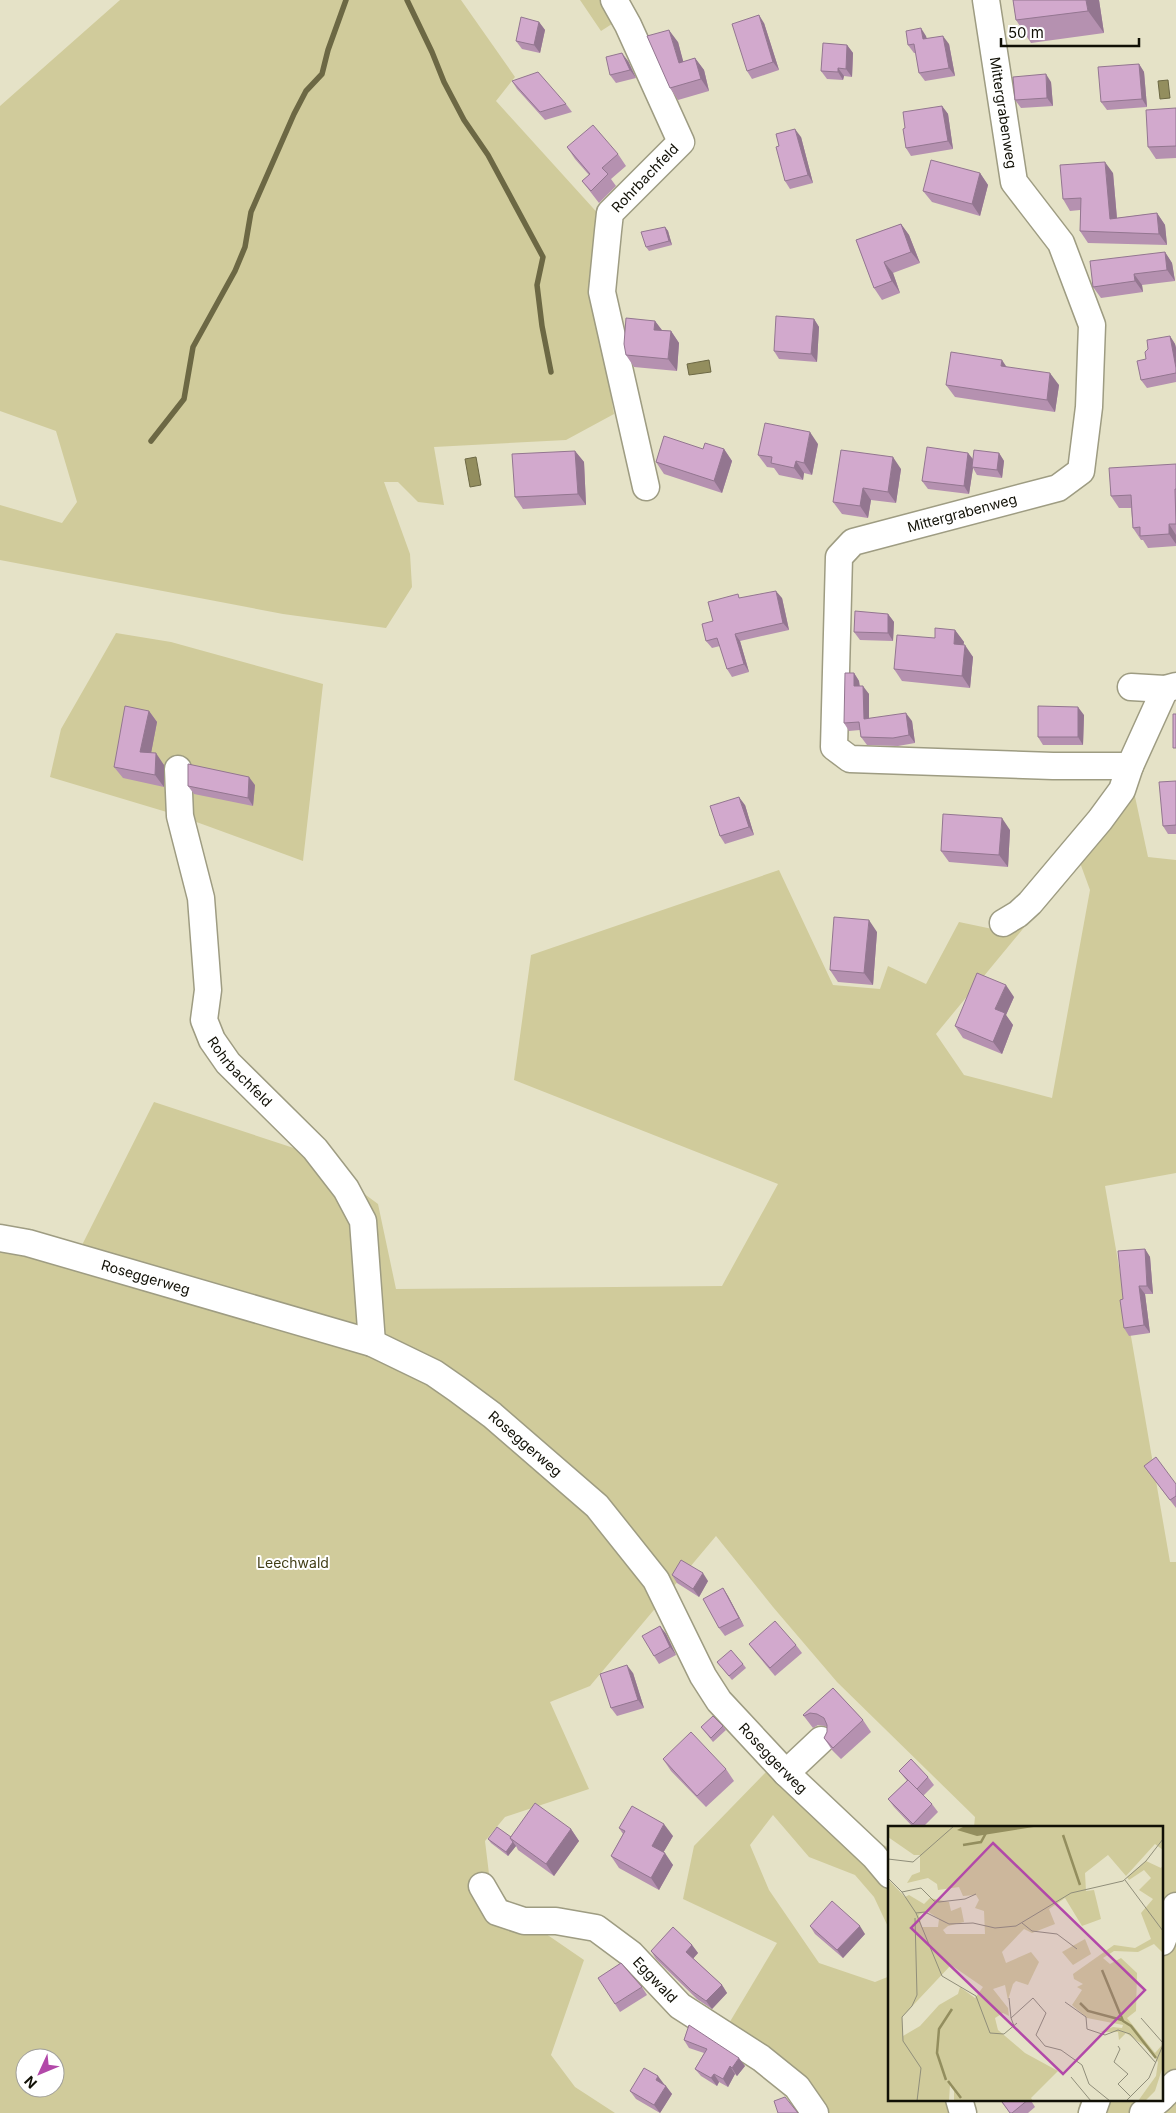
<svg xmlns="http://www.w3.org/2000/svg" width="1176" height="2113" font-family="Inter,sans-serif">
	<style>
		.green { fill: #d0cb9b; fill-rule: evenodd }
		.water { fill: #938e5e; stroke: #6c6844 }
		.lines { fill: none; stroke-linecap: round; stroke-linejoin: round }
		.stream { stroke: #6c6844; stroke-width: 5.5 }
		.minor-casing { stroke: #9e9c82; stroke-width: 29 }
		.minor { stroke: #fff; stroke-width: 26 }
		.wall { fill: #b591b0 }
		.shaded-wall { fill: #937690 }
		.building { fill: #d2a9cd; stroke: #937690 }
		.labels { text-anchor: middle; stroke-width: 4; stroke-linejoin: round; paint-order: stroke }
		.street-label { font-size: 14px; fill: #111006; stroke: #fff }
		.park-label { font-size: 14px; fill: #413d15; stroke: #fff }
		.inset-river { fill: none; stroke: #938e5e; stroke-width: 2.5 }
		.inset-road { fill: none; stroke: #908e7a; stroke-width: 1 }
		.view { fill: #b248a9; fill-opacity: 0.15; stroke: #b248a9; stroke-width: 2.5 }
		.inset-edge { fill: none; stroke: #111006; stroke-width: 2.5 }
	</style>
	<rect width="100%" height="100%" fill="#e5e2c7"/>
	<path class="green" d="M120 0H461L515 77 496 101 602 218 593 289 614 414 566 440 434 447 444 505 418 502 398 482H384L410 554 412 587 386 628 283 614 0 560V505L62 523 77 502 56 431 0 411V106Z
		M580 0H601L615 22 601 31Z
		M116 633 171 642 323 684 303 861 180 816 50 777 61 729Z
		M1134 792 1148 857 1176 860V1173L1105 1186 1170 1562H1176V2113H1077L1081 2099H1162V1827H974L975 1817 837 1682 773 1607 716 1536 590 1686 550 1702 589 1789 505 1817 485 1841 489 1874 517 1914 584 1960 551 2055 575 2087 615 2113H0V1233L79 1251 154 1102 309 1153 378 1204 396 1289 722 1286 778 1184 514 1080 531 955 779 870 833 985 880 989 888 966 926 984 959 922 1002 931 1031 919 936 1034 964 1075 1052 1098 1090 890 1079 860ZM25 2058H55V2088H25Z
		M766 1772 816 1815 890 1848V1931L874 1897 855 1875 809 1857 773 1815 750 1845 769 1890 819 1963 875 1982 890 1976V2099H945L948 2113H826L728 2025 777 1943 683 1899 694 1846Z"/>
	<path class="water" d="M1168 80 1170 98 1160 99 1158 81Z
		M709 360 711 372 689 375 687 364Z
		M476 457 481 485 470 487 465 459Z"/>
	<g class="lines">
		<path class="stream" d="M407 0 432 52 444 82 464 120 488 155 543 257 537 285 542 326 551 372
			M151 441 184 399 193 347 235 271 245 247 251 212 294 114 306 91 322 74 328 50 346 0"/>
		<defs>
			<g id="minor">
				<path d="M614 0 628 25 681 142 610 213 608 231 602 292 646 487"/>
				<path id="s1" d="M986 0 1014 182 1061 243 1092 325 1089 407 1081 471 1058 488 853 542 839 557 834 747 850 759 1053 766H1130L1165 689"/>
				<path d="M1131 687 1165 689 1176 686"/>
				<path id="s2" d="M178 769 180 816 201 898 208 990 204 1020 212 1040 228 1063 315 1149 346 1189 363 1221 372 1343"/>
				<path d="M1003 923 1018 914 1030 903 1100 820 1122 790 1130 766"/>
				<path id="s3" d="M0 1238 28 1243 372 1343 434 1373 457 1389 492 1415 597 1506 656 1580 703 1676 719 1701 786 1773 874 1856 890 1875"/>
				<path d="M786 1773 821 1740"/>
				<path id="s4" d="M482 1886 497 1912 524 1921H556L596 1928 631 1954 680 2006 761 2058 797 2087 815 2113"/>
				<path d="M1162 1942 1176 1906"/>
				<path d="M1162 2097 1176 2083"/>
				<path d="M959 2099 963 2113"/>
				<path d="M1092 2113 1097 2099"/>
				<path d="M1143 2113 1160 2099"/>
			</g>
		</defs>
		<use href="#minor" class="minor-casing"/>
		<use href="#minor" class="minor"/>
	</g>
	<path class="wall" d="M1013 0H1099L1104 33 1031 43 1016 20Z
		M539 22 545 30 540 53 522 49 516 41Z
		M764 23 779 70 752 79 747 71Z
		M926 36 927 39 949 44 955 76 925 81 919 73 916 53H914L908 45Z
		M678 42 683 62 695 58 704 70 709 91 678 100 670 88Z
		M847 45 853 53 852 77 844 76 843 80 827 79 821 71Z
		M628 61 636 78 616 83 610 75Z
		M1139 64 1144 72 1147 107 1107 110 1101 102Z
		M512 81 566 104 572 112 545 120 517 89Z
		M1051 82 1053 106 1021 108 1015 100Z
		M942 106 948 114 953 149 911 156 906 148 905 128Z
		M1176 108V158L1156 159 1148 147Z
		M801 137 813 183 790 189 785 181 779 146Z
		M567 147 618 154 626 166 611 179 616 186 599 203 582 181 589 175 575 159Z
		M980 173 988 185 980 216 932 202 923 191Z
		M1113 173 1117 218 1157 213 1165 225 1167 245 1088 243 1080 231V210L1070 211 1063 199Z
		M901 224 909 235 920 263 893 273 900 293 882 300 874 288 856 240Z
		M665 227 668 231 672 245 649 251 646 247Z
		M1165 252 1172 263 1175 281 1142 285 1143 292 1101 298 1093 287Z
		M814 319 819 327 817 362 779 359 774 351Z
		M655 321 662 330 671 331 679 343 677 371 634 367 626 355Z
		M1170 336 1175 344 1176 348V382L1147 388 1141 380 1146 359Z
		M1007 367 1059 385 1055 412 955 397 946 385Z
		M818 444 812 475 804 473 803 480 779 475 774 468 767 467 758 455Z
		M703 449H724L732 461 722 493 664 474 656 462Z
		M575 451 584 462 586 505 523 509 515 497Z
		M968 453 973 459 999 453 1004 461 1002 478 977 475 973 468 969 494 928 489 922 481Z
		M1176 464V546L1148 548 1143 540H1141L1133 528 1131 508H1119L1111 496Z
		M901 469 896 503 871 500 868 518 842 514 833 502Z
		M741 598H782L789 630 740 641 749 672 732 677 727 669 720 646 712 648 706 641 713 621Z
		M888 614 894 622 893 641 860 640 854 632Z
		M955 630 964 642 963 645 973 657 970 688 902 681 894 669 935 638Z
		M854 673 859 681 860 686 869 694V718L912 721 915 743 898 746 867 745 861 737 860 730 849 731 844 723Z
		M149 711 157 722 151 753 164 765V787L123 778 114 767Z
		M1084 715 1083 745H1043L1038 737Z
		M1176 781V834H1168L1163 826Z
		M255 785 253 806 194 794 188 786Z
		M745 805 754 835 725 844 720 836Z
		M1010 830 1008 867 949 862 941 851Z
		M877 932 873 985 838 982 830 970Z
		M1014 997 1006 1015 1013 1025 1002 1054 963 1038 955 1026Z
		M1145 1249 1150 1257 1153 1294H1145L1150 1333 1129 1336 1124 1328 1123 1299Z
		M1144 1466 1176 1484V1508L1150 1474Z
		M672 1575 708 1581 699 1597 677 1583Z
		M723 1588 728 1596 744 1626 725 1636 719 1628Z
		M660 1626 666 1634 676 1655 659 1664 654 1656Z
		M749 1644 796 1645 802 1653 775 1676 755 1652Z
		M717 1662 743 1664 746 1668 732 1680Z
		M633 1673 644 1708 617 1716 611 1708Z
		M833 1688 863 1720 871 1732 841 1759 832 1750 824 1738 827 1732V1727L825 1726 818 1725 813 1728 803 1715Z
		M723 1726 726 1730 713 1742 701 1727Z
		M663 1759 726 1769 734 1781 706 1807 671 1771Z
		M899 1771 928 1777 934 1785 923 1796 932 1804 938 1812 923 1827H913L894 1807 888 1799 907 1781Z
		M619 1828 673 1836 663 1853 673 1865 659 1890 619 1868 611 1856 623 1834Z
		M571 1829 579 1841 554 1876 518 1850 516 1846 508 1856 491 1843 488 1839Z
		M810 1926 865 1934 843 1958 815 1934Z
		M692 1945 698 1953 693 1958 722 1985 727 1993 712 2009 697 1999 656 1959 651 1951Z
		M642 1987 647 1995 620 2012 615 2004Z
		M689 2025 745 2066 737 2076 735 2074 728 2087 719 2082 717 2086 701 2076 695 2069 704 2053 689 2048 684 2040Z
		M664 2084 672 2094 660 2113 636 2099 630 2091Z
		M999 2099H1030L1035 2107 1028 2113H1010Z"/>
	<path class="shaded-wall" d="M1086 0H1099L1104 33 1088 11Z
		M759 15 764 23 779 70 773 62Z
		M539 22 545 30 540 53 534 45Z
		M921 28 926 36 928 47 923 39Z
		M669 30 678 42 687 75 679 63Z
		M943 36 949 44 955 76 949 68Z
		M847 45 853 53 852 77 846 69Z
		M622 53 628 61 636 78 630 70Z
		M695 58 704 70 709 91 701 79Z
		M1139 64 1144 72 1147 107 1142 99Z
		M838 68 844 76 843 80 838 72Z
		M1046 74 1051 82 1053 106 1047 98Z
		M942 106 948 114 953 149 948 141Z
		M795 129 801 137 813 183 808 175Z
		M1105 162 1113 173 1118 231 1110 219Z
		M980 173 988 185 980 216 972 204Z
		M1157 213 1165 225 1167 245 1159 234Z
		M901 224 909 235 920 263 911 252Z
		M665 227 668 231 672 245 669 241Z
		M1165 252 1172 263 1175 281 1167 270Z
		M884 262 893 273 900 293 892 281Z
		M1134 274 1142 285 1143 292 1135 281Z
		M814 319 819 327 817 362 811 354Z
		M655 321 664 333 654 330Z
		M671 331 679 343 677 371 668 359Z
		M1170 336 1175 344 1176 348V368Z
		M1002 360 1010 372 1001 366Z
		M1050 373 1059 385 1055 412 1047 400Z
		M810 432 818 444 812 475 804 463Z
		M724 449 732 461 722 493 714 481Z
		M575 451 584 462 586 505 578 494Z
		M968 453 974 461 972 467 973 468 969 494 964 486Z
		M999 453 1004 461 1002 478 997 470Z
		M893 457 901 469 896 503 888 492Z
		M796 461 804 473 803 480 794 468Z
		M863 488 871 500 868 518 860 506Z
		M1169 524 1176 535V544L1169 534Z
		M776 591 782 598 789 630 783 623Z
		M888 614 894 622 893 641 888 633Z
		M955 630 964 642 962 656 954 644Z
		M735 634 740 641 749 672 744 664Z
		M965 645 973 657 970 688 962 676Z
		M854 673 859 681 860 694 854 686Z
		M863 686 869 694V727L864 719Z
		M1078 707 1084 715 1083 745 1078 737Z
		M149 711 157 722 149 764 140 752Z
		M906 713 912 721 915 743 909 735Z
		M156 753 164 765V787L155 775Z
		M249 777 255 785 253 806 248 798Z
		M739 797 745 805 754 835 749 827Z
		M1002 818 1010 830 1008 867 999 855Z
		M869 920 877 932 873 985 864 973Z
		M1006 985 1014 997 1006 1015 1013 1025 1002 1054 993 1042 995 1009Z
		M1145 1249 1150 1257 1153 1294 1147 1286Z
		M1139 1286 1145 1294 1150 1333 1144 1325Z
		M703 1573 708 1581 699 1597 693 1589Z
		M723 1588 728 1596 744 1626 739 1618Z
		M660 1626 666 1634 676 1655 670 1647Z
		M627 1665 633 1673 644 1708 638 1700Z
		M664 1824 673 1836 660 1858 652 1846Z
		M571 1829 579 1841 554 1876 546 1864Z
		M513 1842 516 1846 508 1856 506 1852Z
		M665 1853 673 1865 659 1890 651 1878Z
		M860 1926 865 1934 843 1958 837 1950Z
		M692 1945 698 1953 692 1960 686 1952Z
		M722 1985 727 1993 712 2009 706 2001Z
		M739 2058 745 2066 737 2076 732 2068Z
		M730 2066 735 2074 728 2087 723 2079Z
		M714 2074 719 2082 717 2086 711 2078Z
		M658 2076 664 2084 662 2088 656 2080Z
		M666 2086 672 2094 660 2113 654 2105Z"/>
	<path class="building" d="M1013 0H1086L1088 11 1016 20Z
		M759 15 773 62 747 71 732 24Z
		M521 17 539 22 534 45 516 41Z
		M921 28 923 39 943 36 949 68 919 73 914 44 908 45 906 31Z
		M669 30 679 63 695 58 701 79 670 88 647 36Z
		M823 43 847 45 846 69 838 68V72L821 71Z
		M622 53 630 70 610 75 606 57Z
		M1139 64 1142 99 1101 102 1098 67Z
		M538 72 566 104 540 112 512 81Z
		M1046 74 1047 98 1015 100 1013 77Z
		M942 106 948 141 906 148 903 129 905 128 903 112Z
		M1176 108V146L1148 147 1146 110Z
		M593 125 618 154 602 168 608 174 591 191 582 181 590 174 567 147Z
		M795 129 808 175 785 181 776 147 779 146 776 134Z
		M931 160 980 173 972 204 923 191Z
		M1105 162 1110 219 1157 213 1159 234 1080 231 1081 198 1063 199 1060 165Z
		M901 224 911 252 884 262 892 281 874 288 856 240Z
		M665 227 669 241 646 247 641 232Z
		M1165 252 1167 270 1134 274 1135 281 1093 287 1090 261Z
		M776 316 814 319 811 354 774 351Z
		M626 318 655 321 654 330 671 331 668 359 626 355 624 344Z
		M1170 336 1176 368V373L1141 380 1137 361 1146 359 1145 352 1148 349 1147 340Z
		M951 352 1002 360 1001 366 1050 373 1047 400 946 385Z
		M765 423 810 432 804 463 796 461 794 468 771 463 772 457 758 455Z
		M664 436 703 449 705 443 724 449 714 481 656 462Z
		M927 447 968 453 964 486 922 481Z
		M841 450 893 457 888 492 863 488 860 506 833 502Z
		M974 450 999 453 997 470 972 467Z
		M575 451 578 494 515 497 512 454Z
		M1176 464V489H1175L1176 524H1169V534L1140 536V527L1133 528 1131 495 1111 496 1109 468Z
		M776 591 783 623 735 634 744 664 727 669 717 638 706 641 702 624 713 621 708 602 738 594 739 598Z
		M855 611 888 614V633L854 632Z
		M935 628 955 630 954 644 965 645 962 676 894 669 897 635 935 638Z
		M845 673H854V686H863L864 719 906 713 909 735 893 738 861 737 859 722 844 723Z
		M125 706 149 711 140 752 156 753 155 775 114 767Z
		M1038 706 1078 707V737H1038Z
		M1173 714H1176V748H1173Z
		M188 764 249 777 248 798 188 786Z
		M1176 781V825L1163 826 1159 782Z
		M739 797 749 827 720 836 710 806Z
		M943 814 1002 818 999 855 941 851Z
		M834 917 869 920 864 973 830 970Z
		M977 973 1006 985 995 1009 1005 1013 993 1042 955 1026Z
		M1145 1249 1147 1286H1139L1144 1325 1124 1328 1120 1300 1123 1299 1118 1251Z
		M1156 1457 1176 1484V1496L1170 1500 1144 1466Z
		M681 1560 703 1573 693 1589 672 1575Z
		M723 1588 739 1618 719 1628 703 1599Z
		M775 1621 796 1645 770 1668 749 1644Z
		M660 1626 670 1647 654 1656 642 1636Z
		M731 1650 743 1664 729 1676 717 1662Z
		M627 1665 638 1700 611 1708 600 1674Z
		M833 1688 863 1720 833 1748 824 1738 827 1732V1725L824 1718 817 1714 810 1713 804 1716 803 1715Z
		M713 1716 723 1726 711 1738 701 1727Z
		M691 1732 726 1769 697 1796 663 1759Z
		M911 1759 928 1777 917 1789 899 1771Z
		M908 1780 932 1804 913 1824 888 1799Z
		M535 1803 571 1829 546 1864 510 1838Z
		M632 1806 664 1824 652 1846 665 1853 651 1878 611 1856 625 1831 619 1828Z
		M497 1827 511 1837 510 1838 513 1842 506 1852 488 1839Z
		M832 1901 860 1926 837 1950 810 1926Z
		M673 1927 692 1945 686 1952 722 1985 706 2001 692 1991 651 1951Z
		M621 1963 642 1987 615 2004 598 1978Z
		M689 2025 739 2058 732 2068 730 2066 723 2079 714 2074 711 2078 695 2069 707 2049 684 2040Z
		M644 2068 658 2076 656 2080 666 2086 654 2105 630 2091Z
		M785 2097 798 2113H778L774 2101Z
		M1000 2099H1029L1012 2113H1010Z"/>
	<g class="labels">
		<g class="street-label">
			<text dy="5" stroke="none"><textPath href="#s1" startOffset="114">Mittergrabenweg</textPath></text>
			<text transform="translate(645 178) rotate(-46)" y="5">Rohrbachfeld</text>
			<text transform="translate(962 513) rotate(-15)" y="5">Mittergrabenweg</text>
			<text dy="5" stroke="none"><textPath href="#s2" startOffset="318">Rohrbachfeld</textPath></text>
			<text dy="5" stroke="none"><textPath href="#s3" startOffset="151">Roseggerweg</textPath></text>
			<text dy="5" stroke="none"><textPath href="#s3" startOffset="571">Roseggerweg</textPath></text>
			<text dy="5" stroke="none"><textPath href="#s3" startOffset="976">Roseggerweg</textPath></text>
			<text dy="5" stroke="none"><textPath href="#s4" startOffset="210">Eggwald</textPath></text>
		</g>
		<g class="park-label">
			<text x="293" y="1568">Leechwald</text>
		</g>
	</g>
	<g transform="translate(888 1826)">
		<rect width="275" height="275" fill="#e5e2c7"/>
		<path d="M0 0H275V24L267 18 238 50 220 29 197 47 198 65 206 64 213 93 194 100 177 72 161 83 167 98 144 107 136 103 114 126 118 137 143 126 151 136 140 159 128 155 125 158 120 174 117 159 105 163 120 182 121 190 115 187 107 192 110 204 137 227 170 245 143 272 145 275H66V265L62 259 61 275H0V53L17 71 21 69 36 78 42 72 61 76 63 85 73 81 76 96 60 100 55 104 58 108H97L96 85 87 82 91 74 88 69 75 70 71 61 50 64 49 58 40 52 19 57 24 49 32 46V29H26L0 11ZM39 85 51 93 50 101H34L31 89ZM63 139 95 161 87 172 72 161 70 168 51 179 32 200 15 210 14 191ZM258 35 273 42 275 39V127L266 118 250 126 226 125 215 132 222 138 233 132 249 147 248 185 239 192 267 227 274 219 275 240 267 265 257 275H250L268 250 270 236 261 223 238 207 231 214 230 206H212L225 201 234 202 235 199 199 192 184 179 194 164 189 161 195 158 186 153 185 148 226 119 247 122 263 113 253 87 265 73 251 64 263 52 256 44 241 54 239 51ZM197 113 203 128 185 139 174 126Z" fill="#d0cb9b" fill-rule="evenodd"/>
		<path d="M77 0H152L89 10 69 4Z" fill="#938e5e"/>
		<path class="inset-river" d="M175 9 192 59M75 19 93 16 98 7M214 144 235 195 243 200 268 232M192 177 200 185 234 194M58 254 49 227 51 203 64 183M60 255 73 272"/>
		<path class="inset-road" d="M0 33 25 36 66 0M0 52 14 66 28 87 54 150 88 170 102 207 116 208 129 197M237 54 275 105M14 66 33 62 46 75 51 76 77 73 88 68M28 87 37 86 61 98 85 97 107 102 128 100 183 67 235 55 258 35 275 13M27 92 29 169 24 180 14 191 15 215 33 242 29 275M134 97 144 105 169 108 189 123M121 172 123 192M177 176 198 191 199 203 217 209 230 204 242 208 268 237M253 192 275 217M126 200 123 192 145 172 158 187 148 209 157 220 173 224 194 239 201 258 222 275M230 220 232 223 226 236 240 248 230 258 243 271M183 251 203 275M238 275 261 252 275 219"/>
		<path class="view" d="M105 17 257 164 175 248 23 102Z"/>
		<rect width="275" height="275" class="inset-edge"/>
	</g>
	<g transform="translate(40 2073) rotate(226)"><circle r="24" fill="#ffffff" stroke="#a09f9b"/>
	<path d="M0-4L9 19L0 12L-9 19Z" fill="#b248a9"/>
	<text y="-8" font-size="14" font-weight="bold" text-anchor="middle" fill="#111006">N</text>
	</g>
	<path d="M1001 38v8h138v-8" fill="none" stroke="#111006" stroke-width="2.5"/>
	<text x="1008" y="38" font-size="15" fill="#111006" stroke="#ffffff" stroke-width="4" paint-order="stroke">50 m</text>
</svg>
